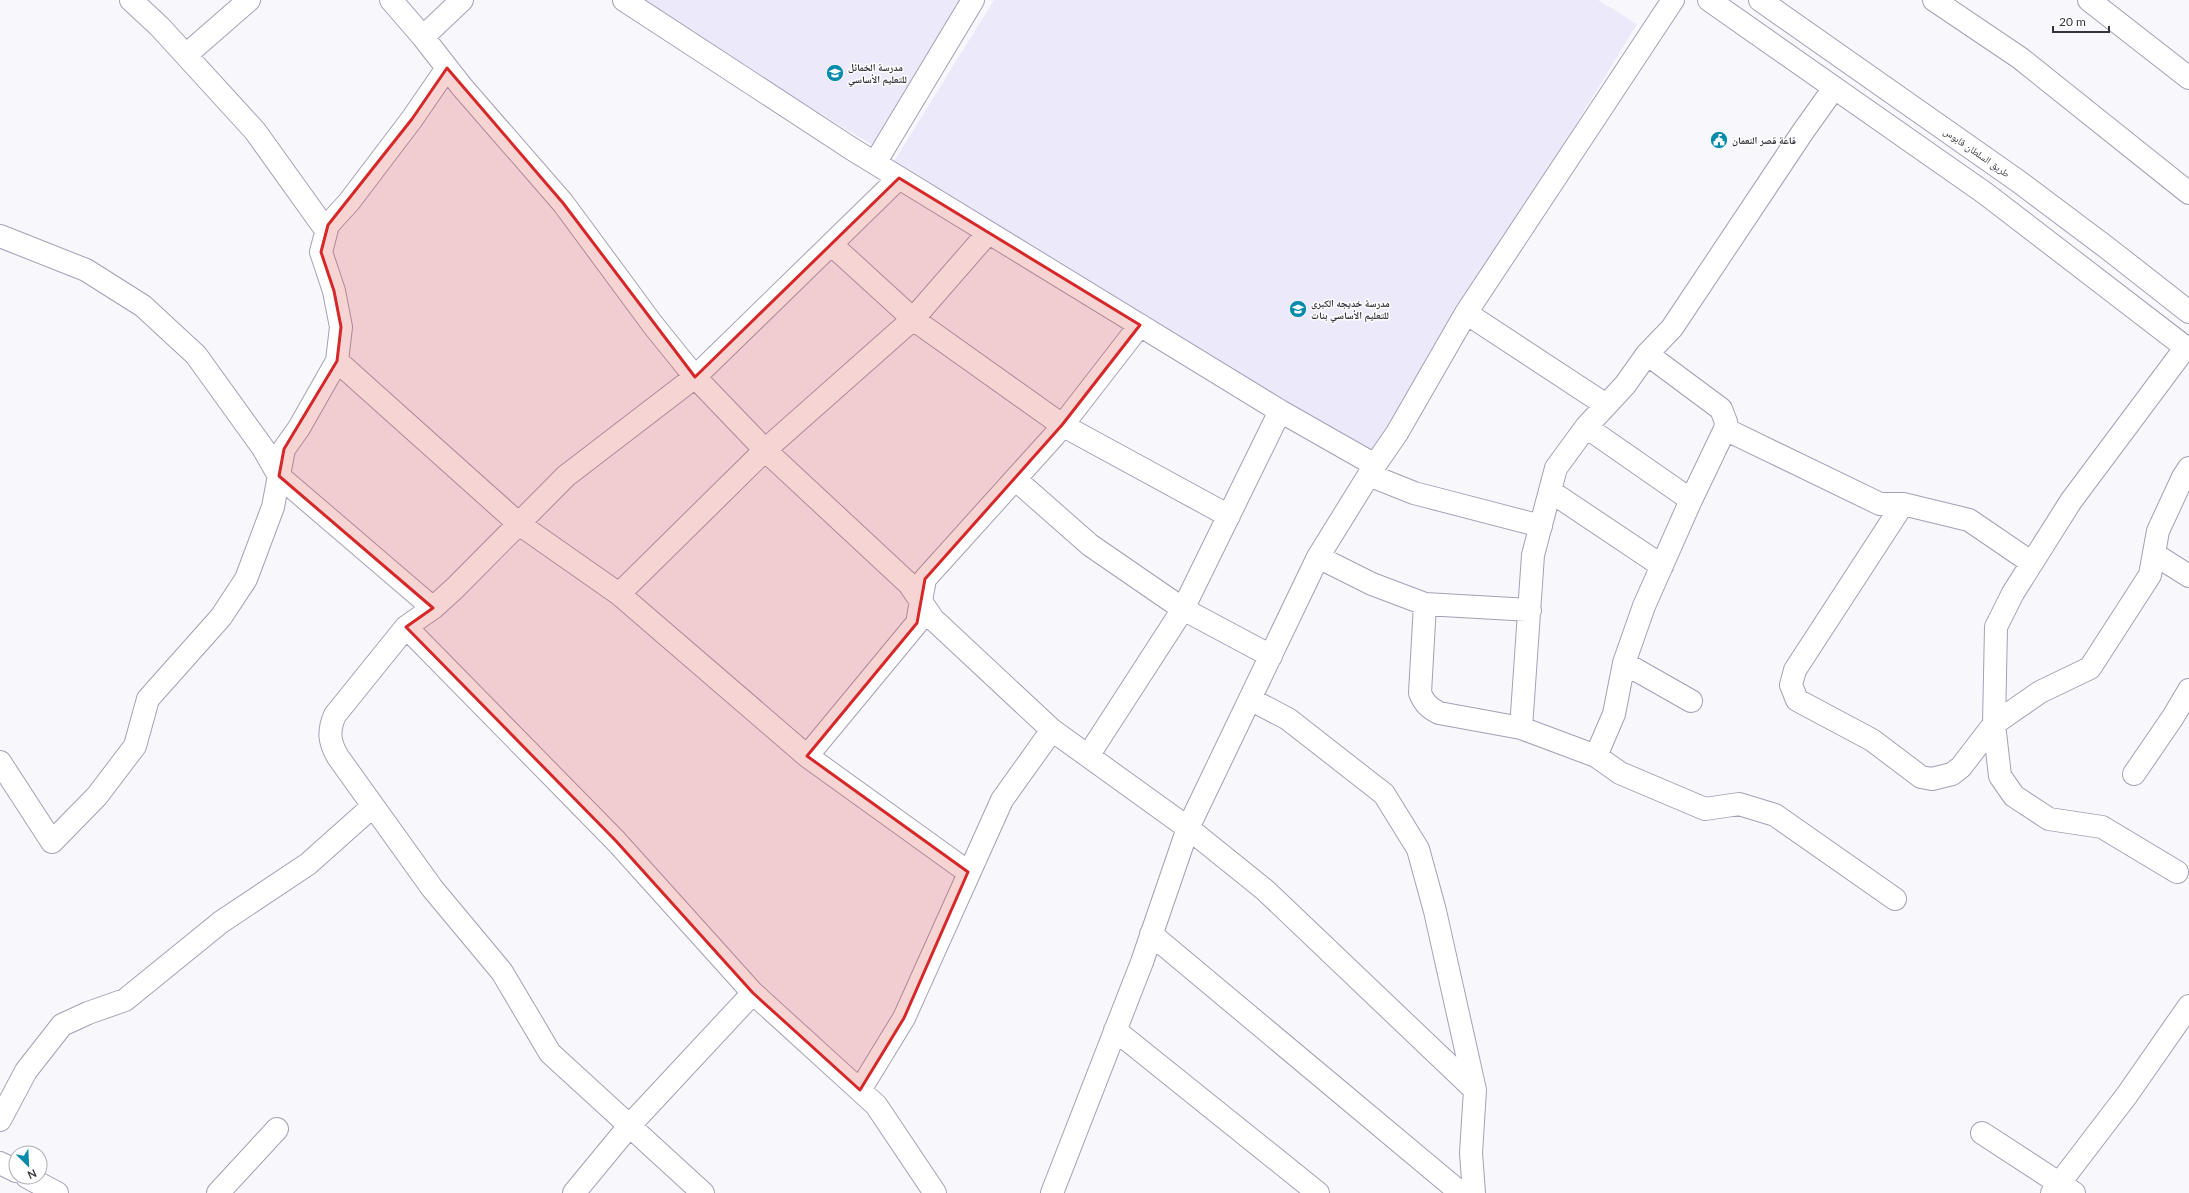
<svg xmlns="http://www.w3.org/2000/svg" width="2189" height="1193" font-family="Lato,'Noto Naskh Arabic',sans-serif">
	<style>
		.built { fill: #ece9fb }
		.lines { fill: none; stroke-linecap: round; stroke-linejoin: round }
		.minor-casing { stroke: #a4a0b5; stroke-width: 24 }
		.highway-casing { stroke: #a4a0b5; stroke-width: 24 }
		.minor { stroke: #fff; stroke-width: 22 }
		.highway { stroke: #fff; stroke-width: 22 }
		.marked { fill: #d62828; fill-opacity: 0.2; stroke: #d62828; stroke-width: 3; stroke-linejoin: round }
		.labels { text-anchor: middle; stroke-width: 3; stroke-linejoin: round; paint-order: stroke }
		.poi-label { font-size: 10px; font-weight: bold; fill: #35343c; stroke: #fff; text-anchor: start }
		.street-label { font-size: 10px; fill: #35343c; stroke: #fff }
	</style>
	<rect width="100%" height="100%" fill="#f8f7fc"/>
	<path class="built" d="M633 0H961L872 145Z
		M994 0H1598L1637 24 1374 456 893 163Z"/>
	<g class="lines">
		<defs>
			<path id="minor" d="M131 0 160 27 255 131 326 230
				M391 0 423 37 462 87 563 203 653 325 695 377 765 450 909 584 933 619 1052 730 1188 828 1265 890 1475 1090
				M624 0 852 149 1280 411 1375 465
				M1709 0 1986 194 2189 350
				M2089 0 2189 78
				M423 37 462 0
				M186 55 249 0
				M875 163 973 0
				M0 236 86 270 143 306 196 355 263 448 279 476 433 608
				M832 245 913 319 1062 425 1229 516
				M1466 313 1606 405
				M337 361 519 524 619 594 807 756 968 872
				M1586 427 1691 500
				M1725 429 1880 504H1903L1969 520 2032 563
				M1369 475 1414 493 1541 526
				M1015 479 1090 545 1183 609 1271 656
				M1550 491 1662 566
				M1903 504 1795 670 1791 685 1797 700 1872 740 1921 777 1932 779 1952 774 1961 767 1994 724 2040 692 2090 668 2150 575 2158 531 2183 477 2189 468
				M2154 554 2189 576
				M1318 557 1372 584 1425 604 1530 610
				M619 594 765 450 913 319 988 233
				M1425 604 1420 693C1424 703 1429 708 1439 713L1521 728 1596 756 1620 773 1705 809 1739 804 1775 815 1895 899
				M406 627 616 841 753 993 876 1105 935 1193
				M1624 663 1691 701
				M1250 699 1288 719 1384 794 1418 849 1435 911 1475 1090 1471 1153 1474 1193
				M1521 728 1533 555 1556 468 1586 427 1625 385 1647 354 1672 328 1802 133 1834 88
				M807 756 917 623 925 579 1054 436 1140 325
				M1088 756 1183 609 1280 411
				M1596 756 1614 714 1624 663 1644 606 1691 500 1725 429 1726 422 1721 409 1647 354
				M0 762 52 842 97 796 135 746 148 699 221 617 246 579 273 507 284 449 299 428 337 361 341 327 334 291 321 252 328 225 349 202 412 119 447 68
				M2134 774 2173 717 2189 690
				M2177 872 2102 827 2049 819 2014 796 2000 776 1994 724 1996 627 2013 593 2071 501 2186 347
				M1151 934 1456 1189
				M1115 1030 1318 1193
				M860 1090 904 1018 1002 800 1052 730
				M0 1120 26 1071 62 1025 88 1013 125 1000 221 922 308 864 373 806
				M1982 1133 2074 1193
				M0 1163 16 1171
				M27 1177 57 1193
				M218 1193 277 1129
				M574 1193 630 1125 753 993
				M703 1193 550 1053 502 972 432 888 338 757C329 742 328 731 335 715L406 627 433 608 455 588 566 476 695 377 899 178
				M1052 1193 1142 962 1188 828 1318 557 1375 465 1397 433 1466 313 1673 0
				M2052 1193 2127 1095 2189 1006"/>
			<path id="highway" d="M1760 0 2018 181 2106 247 2189 312
				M1934 0 2020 58 2189 193"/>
		</defs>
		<use href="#minor" class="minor-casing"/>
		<use href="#highway" class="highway-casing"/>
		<use href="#minor" class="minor"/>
		<use href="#highway" class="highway"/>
	</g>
	<path class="marked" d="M447 68 563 203 695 377 899 178 1140 325 1062 425 925 579 917 623 807 756 968 872 904 1018 860 1090 753 993 616 841 406 627 433 608 279 476 284 449 337 361 341 327 334 291 321 252 328 225 412 119Z"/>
	<defs>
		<symbol id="school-disc" viewBox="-11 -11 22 22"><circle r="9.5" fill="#048aaa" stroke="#fff"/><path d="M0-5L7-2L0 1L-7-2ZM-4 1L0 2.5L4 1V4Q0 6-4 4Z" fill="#fff"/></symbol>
		<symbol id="civic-disc" viewBox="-11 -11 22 22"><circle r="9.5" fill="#048aaa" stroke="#fff"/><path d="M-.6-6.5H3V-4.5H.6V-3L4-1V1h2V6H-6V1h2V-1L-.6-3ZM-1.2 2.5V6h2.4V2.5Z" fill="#fff"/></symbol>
	</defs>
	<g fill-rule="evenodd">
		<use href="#school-disc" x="825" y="63" width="20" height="20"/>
		<use href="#civic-disc" x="1709" y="130" width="20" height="20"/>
		<use href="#school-disc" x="1288" y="299" width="20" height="20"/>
	</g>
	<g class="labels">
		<g class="poi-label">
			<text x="848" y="71">مدرسة الخمائل<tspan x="848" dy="12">للتعليم الأساسي</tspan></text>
			<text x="1732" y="144">قاعة قصر النعمان</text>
			<text x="1311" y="307">مدرسة خديجه الكبرى<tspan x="1311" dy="12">للتعليم الأساسي بنات</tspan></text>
		</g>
		<g class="street-label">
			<text transform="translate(1977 152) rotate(35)" y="4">طريق السلطان قابوس</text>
		</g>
	</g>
	<g transform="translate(28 1165) rotate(156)"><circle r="19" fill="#ffffff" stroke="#aeaeb1"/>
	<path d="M0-3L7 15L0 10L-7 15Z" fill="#048aaa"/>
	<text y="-6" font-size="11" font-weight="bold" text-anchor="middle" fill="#35343c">N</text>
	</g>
	<path d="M2053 26v6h56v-6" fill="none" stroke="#35343c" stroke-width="2"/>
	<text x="2059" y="26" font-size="12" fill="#35343c" stroke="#ffffff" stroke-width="3" paint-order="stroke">20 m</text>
</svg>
